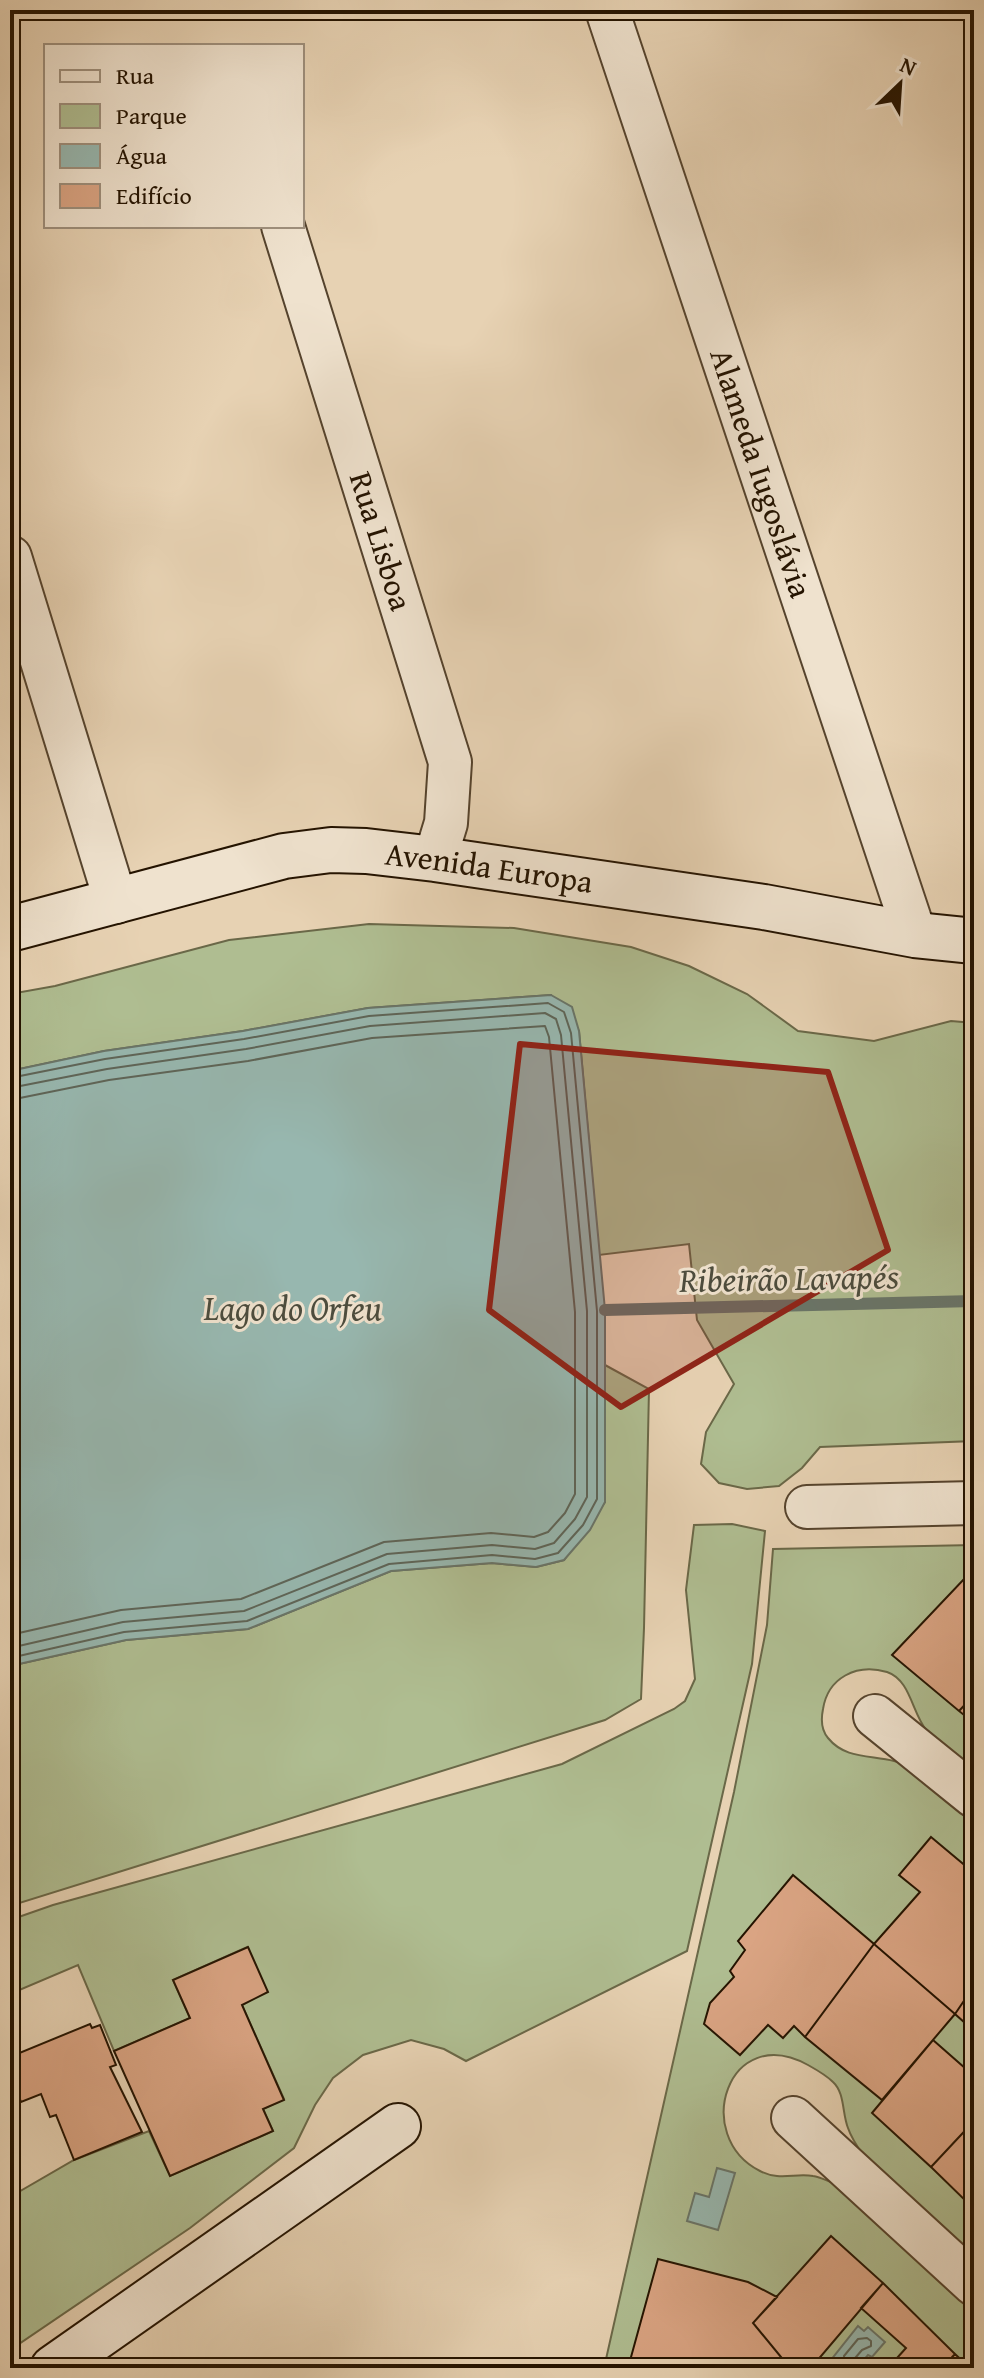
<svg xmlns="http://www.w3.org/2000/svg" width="984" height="2378" font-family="'Gentium Book Plus',serif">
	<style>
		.green { fill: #afbd91; stroke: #6a6848; stroke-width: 2 }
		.water { fill: #97b7af; stroke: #697569; stroke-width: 2 }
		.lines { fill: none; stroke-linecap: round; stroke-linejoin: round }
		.shore { stroke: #5e6558; stroke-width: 2 }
		.stream { stroke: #697569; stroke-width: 12 }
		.building { fill: #daa483; stroke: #241300; stroke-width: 2 }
		.street-casing { stroke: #55432d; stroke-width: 46 }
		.secondary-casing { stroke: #241300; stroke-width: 48 }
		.street { stroke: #efe2ce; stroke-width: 42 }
		.secondary { stroke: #efe2ce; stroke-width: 44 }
		.marked { fill: #8f2418; fill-opacity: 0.2; stroke: #8f2418; stroke-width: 6; stroke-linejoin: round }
		.labels { text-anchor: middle; stroke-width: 6; stroke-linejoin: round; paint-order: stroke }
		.street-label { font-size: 32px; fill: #241300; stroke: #efe2ce }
		.water-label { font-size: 34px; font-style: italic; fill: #4c4c3d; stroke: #efe2ce }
	</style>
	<rect width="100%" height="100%" fill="#e7d2b3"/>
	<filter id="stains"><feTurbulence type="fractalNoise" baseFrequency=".0025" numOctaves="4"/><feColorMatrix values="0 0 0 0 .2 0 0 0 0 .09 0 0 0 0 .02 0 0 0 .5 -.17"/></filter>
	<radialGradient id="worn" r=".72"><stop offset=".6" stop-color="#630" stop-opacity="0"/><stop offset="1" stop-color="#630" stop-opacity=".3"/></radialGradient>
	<path class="green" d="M369 924 514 928 631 947 689 966 747 994 798 1031 874 1041 951 1021 974 1023V1441L820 1447 802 1468 779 1486 747 1489 719 1483 701 1464 706 1432 734 1384 697 1320 689 1244 599 1255 579 1031 551 995 368 1008 243 1031 104 1051 10 1071V994L55 986 229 940Z
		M605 1365 649 1389 644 1628 641 1699 605 1720 10 1906V1666L126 1640 248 1629 391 1571 492 1563 536 1567 564 1560 605 1502Z
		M732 1524 765 1531 752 1664 687 1951 466 2061 444 2049 411 2040 363 2055 333 2078 315 2105 294 2148 190 2228 10 2350V2197L74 2160 149 2131 170 2176 273 2131 263 2109 284 2099 242 2005 247 1947 173 1980 190 2018 114 2051 78 1965 10 1994V1920L53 1905 562 1764 674 1709 685 1701 695 1679 686 1590 694 1525Z
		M974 1545V1770C959 1758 941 1745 927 1731 912 1714 911 1680 887 1672 856 1663 828 1678 823 1709 821 1719 821 1730 828 1738 845 1759 870 1755 894 1761 919 1766 953 1800 974 1816V2259L866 2159C859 2149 852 2140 848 2128 842 2113 845 2093 833 2082 826 2075 817 2070 808 2065 728 2021 691 2136 760 2171 779 2181 795 2173 813 2176 821 2177 829 2182 836 2184L974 2304V2368H604L734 1792 767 1625 773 1549Z"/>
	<path class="water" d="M551 995 572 1007 579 1031 605 1310V1502L590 1530 564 1560 536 1567 492 1563 391 1571 248 1629 126 1640 10 1666V1071L104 1051 243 1031 368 1008Z
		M717 2168 735 2173 718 2230 687 2221 695 2193 709 2197Z
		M858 2326 864 2331 868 2327 885 2342 872 2357 868 2355 857 2368H840L831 2360Z"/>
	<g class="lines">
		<path class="shore" d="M10 1078 105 1059 244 1039 369 1016 548 1003 564 1012 571 1033 597 1311V1499L583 1525 558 1553 535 1559 492 1555 389 1564 247 1621 124 1632 10 1658
			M10 1088 107 1069 246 1049 370 1026 545 1013 556 1019 561 1035 587 1311V1497L575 1519 554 1543 535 1549 492 1545 387 1554 244 1611 123 1622 10 1648
			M10 1100 109 1080 248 1061 372 1038 545 1026 549 1037 575 1312V1494L565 1513 548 1532 534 1537 491 1533 384 1542 241 1599 121 1610 10 1635
			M867 2338 871 2341V2346L862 2350 850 2364H845L844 2356 858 2339Z"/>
		<path class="stream" d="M605 1310 974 1301"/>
	</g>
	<path class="building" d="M965 1578H974V1695L959 1711 892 1655Z
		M974 1695V1723L959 1711Z
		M931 1837 974 1873V1986L955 2014 874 1944 920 1892 899 1875Z
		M793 1875 874 1944 805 2037 794 2026 783 2038 768 2025 740 2055 704 2024 710 2003 734 1977 730 1971 745 1950 738 1941Z
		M874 1944 955 2014 882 2100 805 2037Z
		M248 1947 268 1992 242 2005 284 2100 263 2109 273 2131 170 2176 114 2051 190 2018 173 1980Z
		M974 1986V2031L955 2014Z
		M90 2024 92 2028 100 2025 116 2065 110 2067 142 2132 74 2160 56 2115 50 2117 41 2094 21 2102 10 2076V2066L15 2064 12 2056Z
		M933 2040 974 2076V2121L931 2167 872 2113Z
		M974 2121V2209L931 2167Z
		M831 2236 883 2283 811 2368H790L753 2323Z
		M658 2259 748 2282 777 2297 753 2323 790 2368H628Z
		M883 2283 955 2354 942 2368H888L906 2348 861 2308Z
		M955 2354 970 2368H942Z"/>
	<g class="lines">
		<defs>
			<g id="street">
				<path id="s1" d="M607 10 915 935"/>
				<path id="s2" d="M283 226 450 762 446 823 435 859"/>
				<path d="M10 557 116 902"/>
				<path d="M807 1507 974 1503"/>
				<path d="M875 1716 974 1796"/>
				<path d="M793 2118 974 2284"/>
			</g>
			<g id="secondary">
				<path id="s3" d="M10 929 284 856 331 850 366 851 435 859 764 907 915 935 974 941"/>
				<path d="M53 2368 398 2126"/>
			</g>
		</defs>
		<use href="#street" class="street-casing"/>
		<use href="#secondary" class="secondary-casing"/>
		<use href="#street" class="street"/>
		<use href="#secondary" class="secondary"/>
	</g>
	<path class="marked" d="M520 1044 828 1072 888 1250 621 1407 489 1310Z"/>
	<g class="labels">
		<g class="street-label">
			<text dy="11" stroke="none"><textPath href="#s1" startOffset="488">Alameda Iugoslávia</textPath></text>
			<text dy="11" stroke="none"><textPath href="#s2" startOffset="330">Rua Lisboa</textPath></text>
			<text dy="11" stroke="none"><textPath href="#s3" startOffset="490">Avenida Europa</textPath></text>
		</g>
		<g class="water-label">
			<text transform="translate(789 1278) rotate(-1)" y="12">Ribeirão Lavapés</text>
			<text x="293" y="1320">Lago do Orfeu</text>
		</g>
	</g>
	<rect width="984" height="2378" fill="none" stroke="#e7d2b3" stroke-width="40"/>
	<rect x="12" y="12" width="960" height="2354" fill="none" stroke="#241300" stroke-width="4"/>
	<rect x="20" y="20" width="944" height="2338" fill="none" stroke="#241300" stroke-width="2"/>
	<rect x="44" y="44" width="260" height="184" fill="#efe2ce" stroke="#9e8f7c" stroke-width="2"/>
	<rect x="60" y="70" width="40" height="12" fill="#efe2ce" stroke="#9e8f7c" stroke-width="2"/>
	<text x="116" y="84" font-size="24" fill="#241300">Rua</text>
	<rect x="60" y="104" width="40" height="24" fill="#afbd91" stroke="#9e8f7c" stroke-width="2"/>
	<text x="116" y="124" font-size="24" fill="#241300">Parque</text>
	<rect x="60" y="144" width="40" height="24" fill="#97b7af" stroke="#9e8f7c" stroke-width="2"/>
	<text x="116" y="164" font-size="24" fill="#241300">Água</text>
	<rect x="60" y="184" width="40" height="24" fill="#daa483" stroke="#9e8f7c" stroke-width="2"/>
	<text x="116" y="204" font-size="24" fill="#241300">Edifício</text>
	<g transform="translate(900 84) rotate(25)" stroke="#efe2ce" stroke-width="6" paint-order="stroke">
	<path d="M0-6L14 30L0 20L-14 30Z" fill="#241300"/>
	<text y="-12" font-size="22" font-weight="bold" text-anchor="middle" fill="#241300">N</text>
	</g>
	<rect width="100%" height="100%" filter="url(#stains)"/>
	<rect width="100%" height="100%" fill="url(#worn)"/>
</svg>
